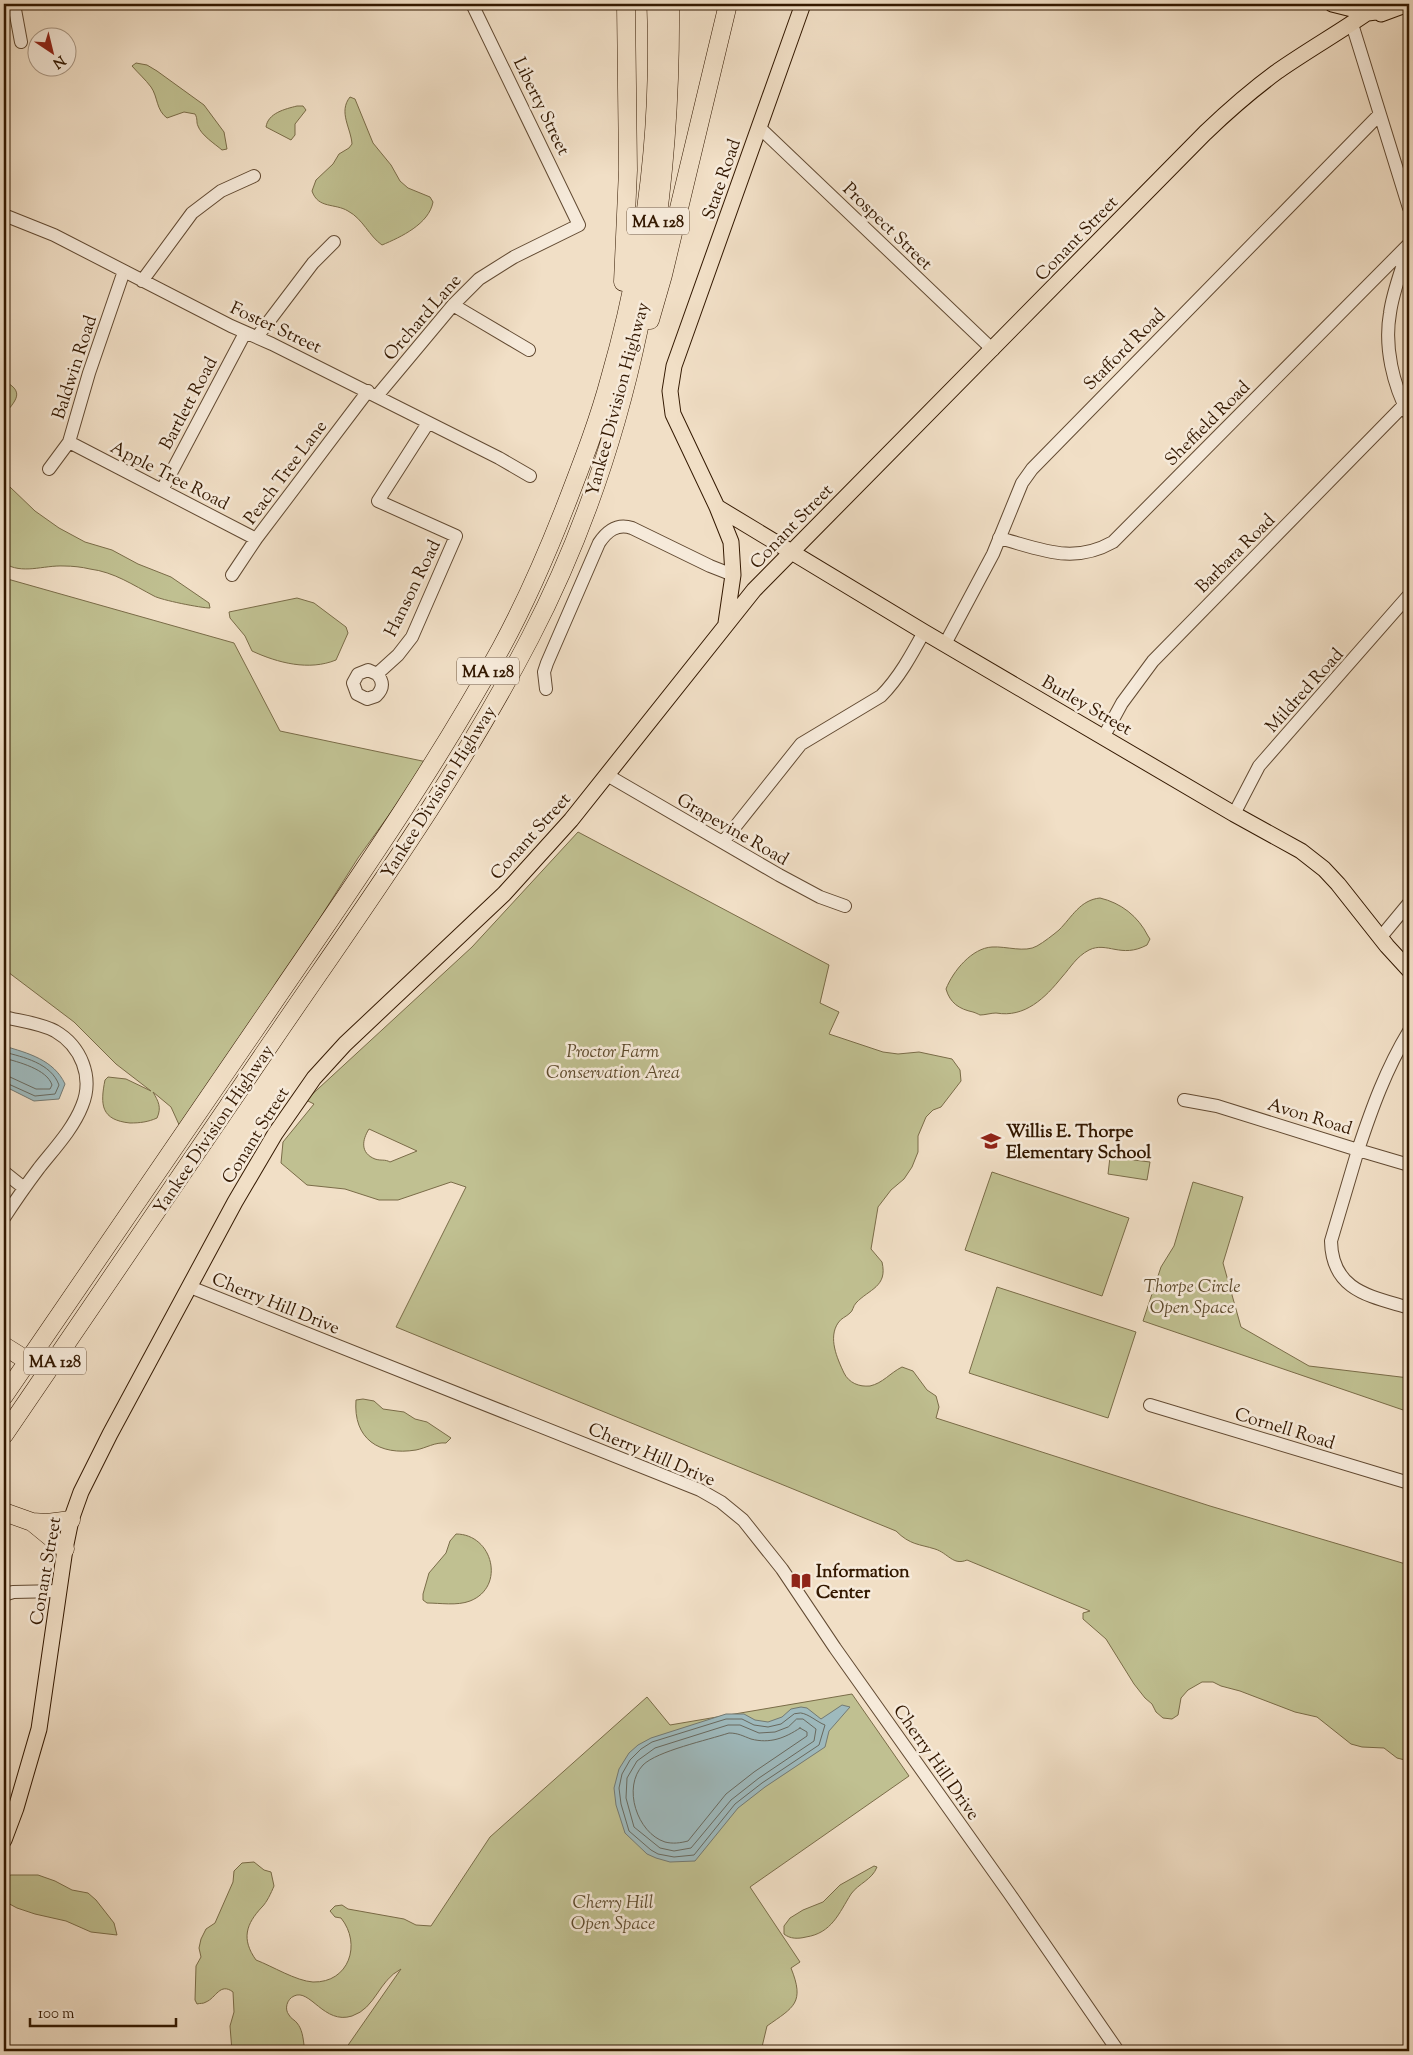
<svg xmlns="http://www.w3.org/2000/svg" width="1413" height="2055" font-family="'Sorts Mill Goudy',serif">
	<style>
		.green { fill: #c0c091; stroke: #7a6c48; fill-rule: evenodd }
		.water { fill: #9ebabe; stroke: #737972 }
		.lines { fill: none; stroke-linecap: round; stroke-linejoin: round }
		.shore { stroke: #68695f; stroke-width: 1 }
		.stream { stroke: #737972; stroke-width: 3 }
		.minor-casing { stroke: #624a32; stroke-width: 14 }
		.major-casing { stroke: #331800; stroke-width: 17 }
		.highway-casing { stroke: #331800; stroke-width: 19 }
		.minor { stroke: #f6eada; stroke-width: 12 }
		.major { stroke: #f1dfc6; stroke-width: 15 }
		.highway { stroke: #f1dfc6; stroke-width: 18 }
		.labels { text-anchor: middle; stroke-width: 5; stroke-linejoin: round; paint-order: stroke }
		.shield { fill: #f6eada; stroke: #6e5741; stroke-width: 1 }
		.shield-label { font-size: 16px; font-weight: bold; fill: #331800 }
		.street-label { font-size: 18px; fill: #331800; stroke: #f6eada }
		.park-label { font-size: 18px; font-style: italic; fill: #5d4a2c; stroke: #f6eada }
		.poi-label { font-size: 18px; font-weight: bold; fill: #331800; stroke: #f6eada; text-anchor: start }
	</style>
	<rect width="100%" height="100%" fill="#f1dfc6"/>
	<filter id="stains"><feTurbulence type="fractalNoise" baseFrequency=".004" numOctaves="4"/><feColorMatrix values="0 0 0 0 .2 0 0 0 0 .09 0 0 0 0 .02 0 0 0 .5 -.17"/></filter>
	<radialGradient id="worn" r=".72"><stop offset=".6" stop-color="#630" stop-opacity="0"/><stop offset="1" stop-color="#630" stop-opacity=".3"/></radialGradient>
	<path class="green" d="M136 63 147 65 157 71 204 105 224 132 227 149 222 150C215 144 201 135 198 126 196 122 198 119 195 114L184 112 167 118C156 110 158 97 151 87 145 79 138 73 132 66Z
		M350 97 355 99 373 143 391 165 400 181 408 188 430 197 433 202C429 224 401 237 382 245 369 236 363 219 348 211 335 203 318 209 312 191L316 180 333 164 339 154 349 148 352 144C351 128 338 112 350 97Z
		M297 106H303L306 110 295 124V135L291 140 266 127C268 113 285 109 297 106Z
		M4 381C26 392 15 401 4 415Z
		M4 483 10 487 35 511 59 528 85 542 112 550 138 564 171 577 209 603 210 608C201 608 161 600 154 596 133 585 114 572 90 569 82 567 72 566 64 566 43 565 22 575 4 563Z
		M4 578 234 643 280 731 427 762 358 858 277 986 181 1129 171 1107 153 1092C158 1101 162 1107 157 1118 148 1122 140 1123 130 1123 101 1120 100 1105 105 1080L108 1077 126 1079 151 1091 116 1064 74 1022 4 969Z
		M297 598 314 603 346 627 348 633 336 660C309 671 278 663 252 651L245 636 230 618 229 612Z
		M578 832 829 965 820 1003 839 1012 829 1034 883 1052 898 1054 919 1052 952 1059 960 1070 961 1081 941 1107 933 1110 926 1117 918 1136V1152L912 1167 904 1179 891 1190 878 1207 871 1249 882 1262C888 1287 869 1289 856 1303 853 1306 853 1311 850 1313 846 1317 841 1318 838 1323 828 1338 837 1358 844 1373 849 1383 859 1387 870 1386 883 1383 890 1373 902 1367L913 1371 927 1390 936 1396 939 1407 936 1418 1210 1506 1409 1565V1761L1397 1758 1384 1748 1362 1747 1351 1744 1317 1717 1295 1712 1240 1691 1221 1686 1213 1682H1202L1188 1690 1181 1698 1178 1715 1172 1719 1163 1718 1156 1712 1152 1704 1145 1698 1134 1684 1106 1639 1083 1619V1613L1090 1611 967 1560C953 1566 948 1553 935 1549 919 1544 910 1545 896 1531L396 1327 466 1187 451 1182 398 1200H379L345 1189 307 1185 281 1163 283 1142 314 1104 306 1100 472 947ZM369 1129 417 1151 390 1162C385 1159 381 1161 375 1159 360 1153 362 1140 369 1129Z
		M1100 898C1121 903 1138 916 1148 936L1150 939 1147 945C1121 959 1107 941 1089 950 1076 957 1071 967 1062 977 1045 998 1025 1018 996 1013 991 1013 985 1015 980 1015 978 1014 976 1013 973 1012 959 1009 950 1003 946 989 953 971 972 948 992 947 1006 946 1025 953 1037 946 1044 942 1053 935 1059 930 1072 917 1080 900 1100 898Z
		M1110 1157 1150 1162 1147 1180 1108 1174Z
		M992 1172 1129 1218 1102 1296 965 1250Z
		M1193 1182 1243 1197 1223 1263 1241 1327 1309 1366 1409 1378V1412L1143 1321 1161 1267 1174 1246Z
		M997 1287 1136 1332 1108 1418 969 1373Z
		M363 1399 374 1401 383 1409 404 1412 415 1419 427 1422 451 1438 446 1443C435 1442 426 1448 416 1450 379 1456 353 1439 356 1400Z
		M456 1534C493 1534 506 1587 470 1601 457 1606 440 1603 427 1603L423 1600V1594L429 1573 446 1553 450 1541Z
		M852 1694 909 1776 750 1887 800 1962 791 1968C805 2003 794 2007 767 2026L761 2051H344L401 1969C378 1981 376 2008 352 2016 324 2025 310 1988 294 1996 287 1999 284 2009 289 2015 291 2019 295 2020 297 2023 302 2029 303 2037 304 2045L299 2051H232L230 2026 234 2012 233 1992C220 1982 216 1998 206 2002 203 2004 200 2003 197 2004L195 2000 196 1966 201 1957 199 1948 201 1939 206 1929 215 1923 233 1882 234 1871 242 1863 254 1862 264 1870 271 1872 274 1886C271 1893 267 1902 262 1907 246 1924 241 1939 256 1960 272 1966 296 1981 313 1982 349 1983 362 1944 341 1918L335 1917 330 1911 335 1906 342 1905 348 1909 404 1919 416 1925 431 1926 490 1837 647 1697 670 1725Z
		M874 1866 877 1867C872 1880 859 1883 851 1894 839 1913 832 1933 806 1937 798 1939 790 1939 784 1934V1926L790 1918 803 1910 823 1902 840 1885Z
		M11 1875H38L55 1881 72 1890 88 1893 96 1900 114 1923 117 1935 91 1932 66 1921 35 1914 17 1908 4 1901V1877Z"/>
	<path class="water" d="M4 1046C28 1053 54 1060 65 1084L59 1099 34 1101 4 1086Z
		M842 1705 850 1707 829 1731 825 1747 765 1787 738 1808 695 1861 670 1862 656 1858 647 1854 625 1833 616 1805 614 1788 619 1769 629 1753 638 1745 651 1738 726 1714H744L755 1720 768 1722 782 1717 791 1709 801 1707 807 1708 821 1719Z"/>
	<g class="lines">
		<path class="shore" d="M4 1052C23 1057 51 1063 59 1085L55 1094 35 1096 4 1082
			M4 1058C18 1062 47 1069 52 1085L50 1089H36L10 1077 4 1076
			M801 1713C809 1714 817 1722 825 1725L819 1745 762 1783 735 1804 694 1855 674 1857 658 1854 651 1850 629 1831 621 1804 619 1788 622 1774 630 1760 641 1749 652 1742 726 1719H742L754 1725 768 1727 781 1724 794 1714Z
			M797 1719H803L816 1729 814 1741 759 1778 731 1800 691 1848 674 1851 660 1848 634 1827 626 1798 627 1778 637 1761 655 1748 728 1725H740L759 1733 775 1732 788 1727Z
			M800 1728 807 1732V1736L754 1772 726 1794 688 1841C680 1843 673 1844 665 1842 637 1833 622 1787 643 1765 657 1751 708 1740 729 1733 738 1733 743 1736 751 1739 770 1744 785 1738 800 1728Z"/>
		<path class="stream" d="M1408 14 1409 15"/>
		<defs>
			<path id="minor" d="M14 4 21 42
				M1352 24 1409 208
				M759 127 993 350
				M4 215 54 235 231 326 272 344 499 458 530 476
				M1409 245C1403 267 1393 290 1390 313 1384 347 1393 385 1409 415
				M142 281 192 213 221 191 254 176
				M453 305 529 350
				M257 337 313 263 334 242
				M377 396 453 305 479 279 514 257 579 225 472 4
				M69 442 256 539
				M49 469 69 442 89 373 124 271
				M162 490 245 333
				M999 538C1041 549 1072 565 1113 542L1409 244
				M232 575 256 539 368 391
				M945 644 993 554 1022 483 1032 469 1379 115
				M377 674C384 682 383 689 376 696L367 699 357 694 353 683 358 674 368 670 377 674 398 655 412 637 456 536 378 501 428 423
				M546 689 544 672 547 663 599 543C607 531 617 523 632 528L710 566 733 575
				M1104 736 1122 703 1153 661 1404 405
				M607 775 779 875 820 897 845 906
				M1234 814 1259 766 1409 595
				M723 842 801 744 881 696C899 678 912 654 924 632
				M1380 938 1409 903
				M4 1017C20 1021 40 1023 55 1031 81 1046 94 1077 82 1106 73 1129 54 1149 39 1168 27 1184 15 1201 4 1218
				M1184 1100 1217 1106 1358 1150C1372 1108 1386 1069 1409 1031
				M1409 1165 1358 1150 1331 1241C1332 1291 1370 1296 1409 1308
				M4 1172 24 1188
				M190 1287 700 1490 721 1502 743 1520 782 1569 835 1648 1009 1893 1118 2051
				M1150 1405 1409 1483
				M4 1595 13 1592 60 1591"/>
			<path id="major" d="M1332 4 1368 13 1391 10
				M1381 14 1408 4
				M717 507 924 632 1234 814 1301 851 1324 869 1338 884 1387 946 1409 970
				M726 623 733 575 731 542 717 507 673 414 670 391 674 366 803 4
				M4 1840 16 1808 39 1729 65 1549 71 1520 81 1492 110 1434 235 1202 275 1134 314 1078 345 1044 504 894 571 820 754 590 1205 133C1228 111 1252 90 1278 71 1311 48 1347 28 1380 4"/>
			<path id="highway" d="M623 282 628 170 626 4
				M650 320 663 275 728 4
				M4 1346 28 1361
				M4 1396C96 1262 188 1128 280 993 357 880 435 768 501 648 527 600 549 549 569 497 584 458 599 419 610 378 645 257 661 129 656 4
				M4 1435C97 1299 189 1163 282 1027 369 900 459 775 530 638 631 444 672 221 670 4
				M4 1512 32 1522 65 1549
				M32 1522 47 1523 71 1520"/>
		</defs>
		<use href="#minor" class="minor-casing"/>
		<use href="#major" class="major-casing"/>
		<use href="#highway" class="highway-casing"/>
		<use href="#minor" class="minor"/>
		<use href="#major" class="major"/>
		<use href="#highway" class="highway"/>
	</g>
	<defs>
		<symbol id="school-bare" viewBox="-9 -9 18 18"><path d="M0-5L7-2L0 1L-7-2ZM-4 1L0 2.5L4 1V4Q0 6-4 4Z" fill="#8f2418" stroke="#f6eada" stroke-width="2.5" paint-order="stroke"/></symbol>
		<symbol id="library-bare" viewBox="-9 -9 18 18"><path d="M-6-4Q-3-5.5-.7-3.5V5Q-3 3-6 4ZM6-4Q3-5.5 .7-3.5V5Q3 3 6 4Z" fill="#8f2418" stroke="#f6eada" stroke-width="2.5" paint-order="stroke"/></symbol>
	</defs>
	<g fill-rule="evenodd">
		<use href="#school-bare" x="977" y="1127" width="28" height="28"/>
		<use href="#library-bare" x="787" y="1567" width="28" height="28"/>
	</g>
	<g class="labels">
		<g class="shield">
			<rect x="627" y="207.5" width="62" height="27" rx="4"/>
			<rect x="457" y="657.5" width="62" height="27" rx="4"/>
			<rect x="24" y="1347.5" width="62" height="27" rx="4"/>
		</g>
		<g class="shield-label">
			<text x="658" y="227">MA 128</text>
			<text x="488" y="677">MA 128</text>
			<text x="55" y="1367">MA 128</text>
		</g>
		<g class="street-label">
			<text transform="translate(542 106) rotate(64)" y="6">Liberty Street</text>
			<text transform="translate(721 179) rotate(-71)" y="6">State Road</text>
			<text transform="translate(888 226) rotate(44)" y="6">Prospect Street</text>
			<text transform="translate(1076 238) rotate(-46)" y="6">Conant Street</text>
			<text transform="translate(422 317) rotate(-49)" y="6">Orchard Lane</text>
			<text transform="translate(276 327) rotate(25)" y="6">Foster Street</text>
			<text transform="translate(1124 349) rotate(-45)" y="6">Stafford Road</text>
			<text transform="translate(74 367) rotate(-72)" y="6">Baldwin Road</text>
			<text transform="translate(617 399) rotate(-75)" y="6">Yankee Division Highway</text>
			<text transform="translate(188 403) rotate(-62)" y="6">Bartlett Road</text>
			<text transform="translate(1207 423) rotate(-45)" y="6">Sheffield Road</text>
			<text transform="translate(285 472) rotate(-53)" y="6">Peach Tree Lane</text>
			<text transform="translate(170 475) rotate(27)" y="6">Apple Tree Road</text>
			<text transform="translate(791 526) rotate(-46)" y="6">Conant Street</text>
			<text transform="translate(1235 553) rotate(-45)" y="6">Barbara Road</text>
			<text transform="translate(412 588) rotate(-64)" y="6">Hanson Road</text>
			<text transform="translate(1304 690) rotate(-48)" y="6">Mildred Road</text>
			<text transform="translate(1087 705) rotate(30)" y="6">Burley Street</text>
			<text transform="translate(438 792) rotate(-58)" y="6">Yankee Division Highway</text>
			<text transform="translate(733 829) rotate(30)" y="6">Grapevine Road</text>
			<text transform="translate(530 836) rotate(-48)" y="6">Conant Street</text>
			<text transform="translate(1310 1116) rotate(17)" y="6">Avon Road</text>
			<text transform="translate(213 1129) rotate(-56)" y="6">Yankee Division Highway</text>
			<text transform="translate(255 1135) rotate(-58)" y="6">Conant Street</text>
			<text transform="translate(276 1303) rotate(22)" y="6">Cherry Hill Drive</text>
			<text transform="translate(1285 1428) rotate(17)" y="6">Cornell Road</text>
			<text transform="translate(652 1454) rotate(23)" y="6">Cherry Hill Drive</text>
			<text transform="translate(45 1571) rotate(-80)" y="6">Conant Street</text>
			<text transform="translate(937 1762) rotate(55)" y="6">Cherry Hill Drive</text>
		</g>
		<g class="park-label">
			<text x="613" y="1057">Proctor Farm<tspan x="613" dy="21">Conservation Area</tspan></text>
			<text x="1192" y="1292">Thorpe Circle<tspan x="1192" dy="21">Open Space</tspan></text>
			<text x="613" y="1908">Cherry Hill<tspan x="613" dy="21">Open Space</tspan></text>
		</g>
		<g class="poi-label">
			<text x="1006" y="1137">Willis E. Thorpe<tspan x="1006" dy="21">Elementary School</tspan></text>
			<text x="816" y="1577">Information<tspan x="816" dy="21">Center</tspan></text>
		</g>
	</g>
	<rect width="1413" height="2055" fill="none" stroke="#f1dfc6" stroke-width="20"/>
	<rect x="5" y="5" width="1403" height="2045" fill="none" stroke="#331800" stroke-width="2.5"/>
	<rect x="10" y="10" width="1393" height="2035" fill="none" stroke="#331800"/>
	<g transform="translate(52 52) rotate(145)"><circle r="24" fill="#f6eada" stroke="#a89683"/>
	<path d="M0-4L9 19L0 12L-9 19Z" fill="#8f2418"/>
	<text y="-8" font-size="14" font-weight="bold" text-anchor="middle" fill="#331800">N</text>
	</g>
	<path d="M30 2018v8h146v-8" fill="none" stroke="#331800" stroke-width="2.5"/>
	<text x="38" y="2018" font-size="15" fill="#331800" stroke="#f6eada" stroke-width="4" paint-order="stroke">100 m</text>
	<rect width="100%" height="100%" filter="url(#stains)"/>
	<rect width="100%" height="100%" fill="url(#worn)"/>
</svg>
